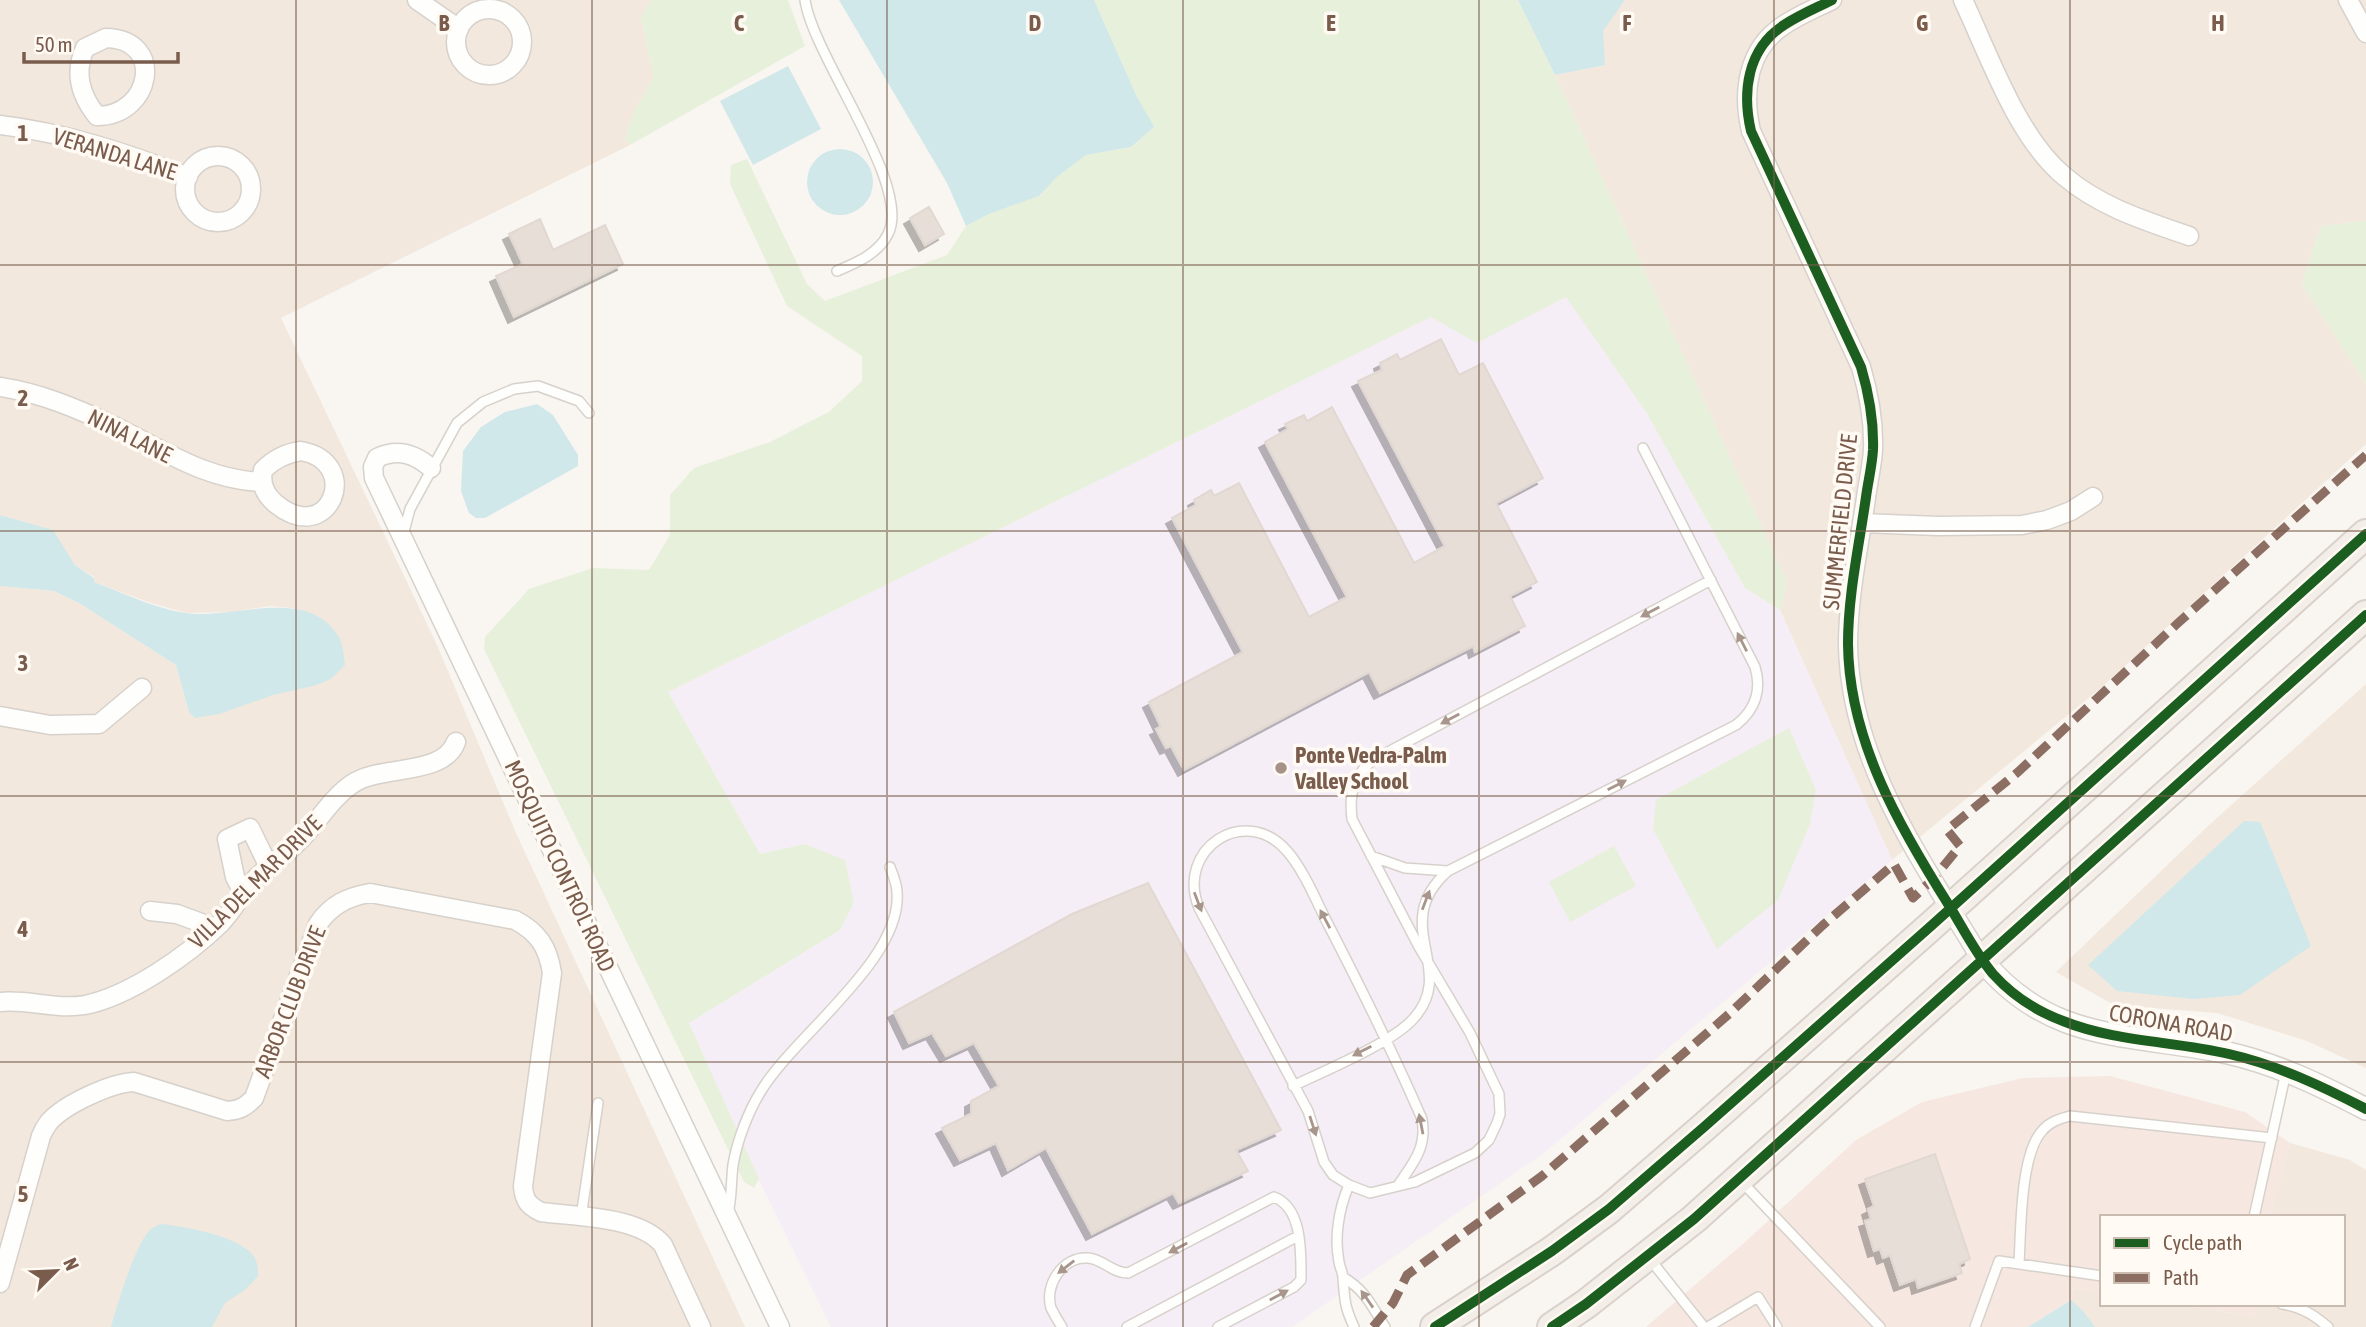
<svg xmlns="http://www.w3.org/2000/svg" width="2366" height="1327" font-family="'Asap Condensed',sans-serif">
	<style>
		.residential { fill: #f2e8de }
		.commercial { fill: #f6e8e1 }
		.education { fill: #f6eef6 }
		.green { fill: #e7f0db }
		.water { fill: #d0e8ea }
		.building { fill: #e6ded7; stroke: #e2d8d2; stroke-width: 2; filter: url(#shadow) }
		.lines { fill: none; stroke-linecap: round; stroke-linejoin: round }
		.service-casing { stroke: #d7d1cb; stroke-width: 12 }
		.minor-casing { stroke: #d7d1cb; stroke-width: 21 }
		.tertiary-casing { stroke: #d7d1cb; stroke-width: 24 }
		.primary-casing { stroke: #dad1cc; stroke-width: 32 }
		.service { stroke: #fefefd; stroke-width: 9 }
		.minor { stroke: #fefefd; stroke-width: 18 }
		.tertiary { stroke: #fefefd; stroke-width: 21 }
		.primary { stroke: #f3eee8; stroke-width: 28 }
		.quiet { stroke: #8d6e63; stroke-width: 9; stroke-dasharray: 18 9; stroke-linecap: butt }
		.cycleway-casing { stroke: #fffaf3; stroke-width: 15 }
		.cycleway { stroke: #1b5e20; stroke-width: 10 }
		.oneway { fill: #a8958b }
		.grid { fill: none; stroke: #7a5c4d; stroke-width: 2; stroke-opacity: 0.55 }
		.poi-dot { fill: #a69286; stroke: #fffaf3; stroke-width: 2.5 }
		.labels { text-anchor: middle; stroke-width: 7; stroke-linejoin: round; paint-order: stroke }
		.street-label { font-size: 23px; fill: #7a5c4d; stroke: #fffaf3 }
		.poi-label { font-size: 23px; font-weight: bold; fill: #7a5c4d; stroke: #fffaf3; text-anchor: start }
		.grid-label { font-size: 23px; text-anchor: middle; font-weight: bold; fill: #7a5c4d; stroke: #fffaf3; stroke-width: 7; stroke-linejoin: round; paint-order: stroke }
	</style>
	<defs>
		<filter id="shadow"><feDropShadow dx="-6" dy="6" stdDeviation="0" flood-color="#0004"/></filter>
	</defs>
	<rect width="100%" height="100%" fill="#f9f5f0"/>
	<path class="residential" d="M0 0H651L641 18 654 75 633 115 625 139 630 145 281 318 437 645 516 833 745 1327H0V586L54 591 79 603 176 665 189 712 313 686 322 619 293 608 269 606 232 612 186 613 148 602 94 582V577L75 565 52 530 0 515Z
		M1625 0H2366V221L2321 226 2302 284 2366 384V444L2103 686 1892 860 1780 610 1787 582 1555 75 1605 65 1602 31Z
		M2366 684V1068L2307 1041 2217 1013 2114 1005 2056 972 2208 826Z
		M2290 1143 2350 1160 2366 1170V1327H2095L2071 1300 2074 1288 2102 1292V1304H2174L2254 1317 2256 1304H2343V1217H2270Z"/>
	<path class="commercial" d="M2110 1076 2245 1112 2290 1143 2270 1217H2102V1292L2074 1288 2071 1300 2028 1327H1646L1744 1243 1856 1140 1922 1102 2023 1078Z
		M2174 1304H2256L2254 1317Z"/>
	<path class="education" d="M1566 296 1646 412 1745 588 1780 610 1892 860 1544 1153 1292 1327H831L759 1180 689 1023 840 930 854 903 845 860 805 844 760 854 668 692 1431 317 1477 342Z"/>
	<path class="green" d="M651 0H788L805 46 630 145 625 139 633 115 654 75 641 18Z
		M1094 0H1518L1555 75 1787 582 1780 610 1745 588 1646 412 1566 297 1477 343 1431 317 668 692 760 854 805 844 845 860 854 903 840 930 689 1023 759 1179 754 1188 744 1182 484 649 485 637 529 589 593 568 649 570 670 535V495L694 468 770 442 829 412 862 381V356L787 306 730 184 731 165 747 159 807 284 825 301 947 255 966 226 989 214 1039 196 1057 177 1086 155 1131 147 1153 127 1137 97Z
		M2366 221V384L2302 284 2321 226Z
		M1789 728 1816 790 1810 824 1778 900 1717 949 1653 829 1656 800Z
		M1614 846 1636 886 1570 922 1549 882Z"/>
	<path class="water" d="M839 0H1094L1137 97 1154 127 1131 147 1086 155 1057 177 1039 196 989 214 966 226 947 183Z
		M1518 0H1625L1603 31 1605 65 1555 75Z
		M788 66 821 129 753 165 720 101Z
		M807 182a33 33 0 1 1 66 0a33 33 0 1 1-66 0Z
		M537 404 553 415 578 455V466L485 518H476L469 513 461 491 463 451 481 427 505 412Z
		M0 515 53 530 75 565 94 578V582C123 593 154 608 185 613 232 620 310 584 340 639 343 646 344 657 345 665L331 679 313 686 273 695 219 714 195 718 189 712 176 665 79 603 54 591 0 586Z
		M2244 821 2260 822 2311 946 2240 995 2194 999 2117 991 2088 965Z
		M161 1224C186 1227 235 1235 252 1254 258 1260 258 1269 258 1276L246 1289 225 1303 212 1327H111C117 1306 136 1241 151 1229 152 1228 160 1224 161 1224Z
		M2071 1300 2083 1311 2095 1327H2028Z"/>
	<path class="building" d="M929 207 944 234 925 245 910 218Z
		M540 219 553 250 605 225 623 264 514 317 496 276 523 264 509 234Z
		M1441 339 1459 375 1483 363 1543 478 1496 503 1537 582 1510 596 1525 626 1475 652 1473 646 1380 693 1369 672 1184 770 1171 746 1166 748 1156 729 1161 727 1149 702 1243 652 1172 518 1196 505 1194 500 1211 490 1214 496 1239 483 1309 617 1347 597 1265 442 1288 429 1285 424 1304 415 1307 421 1332 407 1414 563 1445 546 1358 381 1382 370 1380 363 1397 354 1400 360Z
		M1148 883 1281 1130 1236 1150 1248 1171 1179 1203 1173 1193 1092 1234 1046 1148 1008 1170 996 1143 960 1160 942 1128 971 1114V1101L999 1086 974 1043 946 1056 932 1033 909 1043 894 1012 1072 914Z
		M1935 1154 1970 1259 1959 1264 1962 1273 1918 1288 1916 1279 1900 1285 1890 1255 1883 1258 1880 1249 1874 1251 1865 1221 1871 1219 1868 1209 1874 1206 1865 1179Z"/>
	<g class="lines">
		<defs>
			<path id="service" d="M805 0C813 57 913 186 888 234 878 254 856 263 837 271
				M403 535 410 509 457 423 483 402 514 389 538 386 579 401 589 413
				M1371 856 1405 868 1448 871
				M1293 1086C1324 1071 1394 1042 1414 1018 1458 969 1388 924 1448 871L1736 725C1755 710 1762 690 1755 667L1643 448
				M1742 1182 1880 1327
				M1399 1184C1414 1162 1427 1147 1422 1119 1393 1052 1362 990 1329 926 1316 901 1305 872 1287 851 1245 803 1175 849 1199 908L1308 1111 1324 1162 1333 1175 1349 1185 1370 1193 1415 1182 1475 1153 1489 1140 1497 1123 1500 1114 1499 1094 1470 1033 1419 947 1352 819C1349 794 1353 776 1373 760L1711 580
				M1349 1185C1339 1208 1334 1237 1339 1262 1340 1268 1343 1273 1343 1278 1345 1301 1344 1305 1354 1327
				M728 1213C732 1197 731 1181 733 1165 737 1141 748 1112 761 1091 795 1035 903 959 897 892 897 884 893 875 890 867
				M581 1217 598 1103
				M2254 1217 2286 1072
				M1649 1258 1704 1327
				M2019 1264C2021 1231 2020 1155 2042 1131 2049 1122 2059 1119 2070 1116L2272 1138
				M1343 1277C1366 1291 1371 1305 1385 1327
				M2282 1304C2301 1307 2313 1314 2328 1327
				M1062 1327C1058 1321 1054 1314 1051 1308 1044 1285 1063 1256 1088 1258 1103 1259 1112 1273 1128 1273L1274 1197C1303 1208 1301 1254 1301 1280L1294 1287 1218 1327
				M1127 1327 1298 1236
				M1708 1327 1758 1297 1777 1327
				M1975 1327 1999 1261 2102 1276"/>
			<path id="minor" d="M417 0 459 29
				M1832 0C1816 8 1799 15 1784 25 1747 49 1742 92 1751 131L1861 367C1869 394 1874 421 1873 450 1872 466 1868 482 1866 498 1859 546 1848 596 1848 645 1850 763 1923 862 1981 959
				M1963 0C1989 55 2017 137 2064 176 2100 207 2146 221 2189 236
				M2348 0 2366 33
				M456 42a33 33 0 1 1 66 0a33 33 0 1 1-66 0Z
				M106 38C166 39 152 116 97 116 80 95 74 73 85 48Z
				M0 125C66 133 127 153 188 177
				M185 189a33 33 0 1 1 66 0a33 33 0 1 1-66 0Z
				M0 387C40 393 76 408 112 425 162 449 205 480 262 482
				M301 451C363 462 330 548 276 504 265 495 260 484 263 470 274 459 286 453 301 451Z
				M431 468C415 454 398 448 377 458L373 467 374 478 780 1327
				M1862 523 1938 526 2022 525 2047 520 2071 511 2093 497
				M0 716 50 725 99 724 142 688
				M244 894 235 877 227 839 250 828 269 867
				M150 911 177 914 215 928
				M0 1002C28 999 56 1010 85 1005 130 996 188 955 221 923 234 909 243 891 257 877 270 865 285 855 298 842 317 824 330 799 352 784 381 764 443 777 456 742
				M0 1283 41 1136C43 1131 46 1126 49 1122 65 1104 111 1083 134 1082L227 1111C240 1110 245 1107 254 1098L318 924C331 905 347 897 370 893L515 920C538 932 548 947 552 973L523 1186C524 1201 529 1206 541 1212 577 1217 639 1216 663 1245L701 1327"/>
			<path id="tertiary" d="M1981 959C2051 1045 2130 1032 2228 1053 2277 1064 2322 1086 2366 1109"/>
			<path id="primary" d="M1435 1327 1552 1251 1609 1209 1704 1127 1931 926 2366 534
				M1552 1327 1586 1304 1694 1219 2366 615"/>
		</defs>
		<use href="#service" class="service-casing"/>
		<use href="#minor" class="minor-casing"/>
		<use href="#tertiary" class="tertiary-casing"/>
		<use href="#primary" class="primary-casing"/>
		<use href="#service" class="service"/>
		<use href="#minor" class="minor"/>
		<use href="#tertiary" class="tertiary"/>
		<use href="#primary" class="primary"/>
		<path class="quiet" d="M1373 1327 1393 1303 1407 1275 1542 1176 1729 1014 1823 925 1894 864 1913 898 1932 880 1960 846 1947 830 2018 772 2178 623 2366 455"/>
		<defs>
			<path id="cycleway" d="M1832 0C1816 8 1799 15 1784 25 1747 49 1742 92 1751 131L1861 367C1869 394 1874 421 1873 450 1872 466 1868 482 1866 497 1859 546 1848 595 1848 644 1849 741 1900 828 1950 907 1964 930 1976 954 1993 974 2012 995 2036 1011 2063 1021 2115 1042 2174 1041 2229 1054 2277 1065 2322 1086 2366 1109
				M1435 1327 1552 1251 1609 1209 1704 1127 1931 926 2366 534
				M1552 1327 1586 1304 1694 1219 2366 615"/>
		</defs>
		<use href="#cycleway" class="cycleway-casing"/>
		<use href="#cycleway" class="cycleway"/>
	</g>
	<defs><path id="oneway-solid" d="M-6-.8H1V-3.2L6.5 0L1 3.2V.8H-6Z" transform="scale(1.75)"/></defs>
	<g class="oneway">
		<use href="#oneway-solid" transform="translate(1650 612) rotate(152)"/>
		<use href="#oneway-solid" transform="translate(1742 642) rotate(-117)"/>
		<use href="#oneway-solid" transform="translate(1450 719) rotate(152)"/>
		<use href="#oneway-solid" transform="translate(1617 785) rotate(-27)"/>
		<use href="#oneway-solid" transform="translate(1426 900) rotate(-69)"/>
		<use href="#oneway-solid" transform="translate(1198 902) rotate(69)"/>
		<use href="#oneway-solid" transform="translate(1325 919) rotate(-118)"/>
		<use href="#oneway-solid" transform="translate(1362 1051) rotate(153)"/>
		<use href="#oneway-solid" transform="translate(1421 1124) rotate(-101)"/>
		<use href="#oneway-solid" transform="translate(1313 1126) rotate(72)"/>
		<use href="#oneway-solid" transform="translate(1178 1248) rotate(152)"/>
		<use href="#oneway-solid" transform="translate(1066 1267) rotate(142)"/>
		<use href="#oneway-solid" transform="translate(1279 1295) rotate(-28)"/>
		<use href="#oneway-solid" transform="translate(1367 1299) rotate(-125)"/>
	</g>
	<path class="grid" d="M296 0V1327M592 0V1327M887 0V1327M1183 0V1327M1479 0V1327M1774 0V1327M2070 0V1327M0 265H2366M0 531H2366M0 796H2366M0 1062H2366"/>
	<circle class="poi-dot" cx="1281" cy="768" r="7"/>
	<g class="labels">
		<g class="street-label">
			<text transform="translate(115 154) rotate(17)" y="8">VERANDA LANE</text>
			<text transform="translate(130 436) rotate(27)" y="8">NINA LANE</text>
			<text transform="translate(1840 522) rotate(-84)" y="8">SUMMERFIELD DRIVE</text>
			<text transform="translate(560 866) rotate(65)" y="8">MOSQUITO CONTROL ROAD</text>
			<text transform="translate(255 882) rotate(-45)" y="8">VILLA DEL MAR DRIVE</text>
			<text transform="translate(290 1002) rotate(-69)" y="8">ARBOR CLUB DRIVE</text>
			<text transform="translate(2171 1023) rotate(10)" y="8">CORONA ROAD</text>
		</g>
		<g class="poi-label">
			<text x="1295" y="763">Ponte Vedra-Palm<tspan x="1295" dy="26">Valley School</tspan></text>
		</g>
	</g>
	<g class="grid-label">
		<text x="444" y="31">B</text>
		<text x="739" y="31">C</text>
		<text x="1035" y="31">D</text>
		<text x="1331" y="31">E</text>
		<text x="1627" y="31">F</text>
		<text x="1922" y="31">G</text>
		<text x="2218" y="31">H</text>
		<text x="23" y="141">1</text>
		<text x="23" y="406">2</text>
		<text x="23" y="671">3</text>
		<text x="23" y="937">4</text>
		<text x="23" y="1202">5</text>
	</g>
	<rect x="2100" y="1215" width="245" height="91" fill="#fffaf3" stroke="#cabbb1" stroke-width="2"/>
	<rect x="2114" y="1238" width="35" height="10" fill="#1b5e20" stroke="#cabbb1" stroke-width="2"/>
	<text x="2163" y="1250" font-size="21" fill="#7a5c4d">Cycle path</text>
	<rect x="2114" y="1273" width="35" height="10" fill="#8d6e63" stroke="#cabbb1" stroke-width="2"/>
	<text x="2163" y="1285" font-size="21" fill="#7a5c4d">Path</text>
	<g transform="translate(56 1271) rotate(66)" stroke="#fffaf3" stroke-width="5" paint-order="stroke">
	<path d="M0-5L12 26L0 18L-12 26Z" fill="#7a5c4d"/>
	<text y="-10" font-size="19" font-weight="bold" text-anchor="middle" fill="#7a5c4d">N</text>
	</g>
	<path d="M24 52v10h154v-10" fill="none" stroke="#7a5c4d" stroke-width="3.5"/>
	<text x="35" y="52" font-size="21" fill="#7a5c4d" stroke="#fffaf3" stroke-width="5" paint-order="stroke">50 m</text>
</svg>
